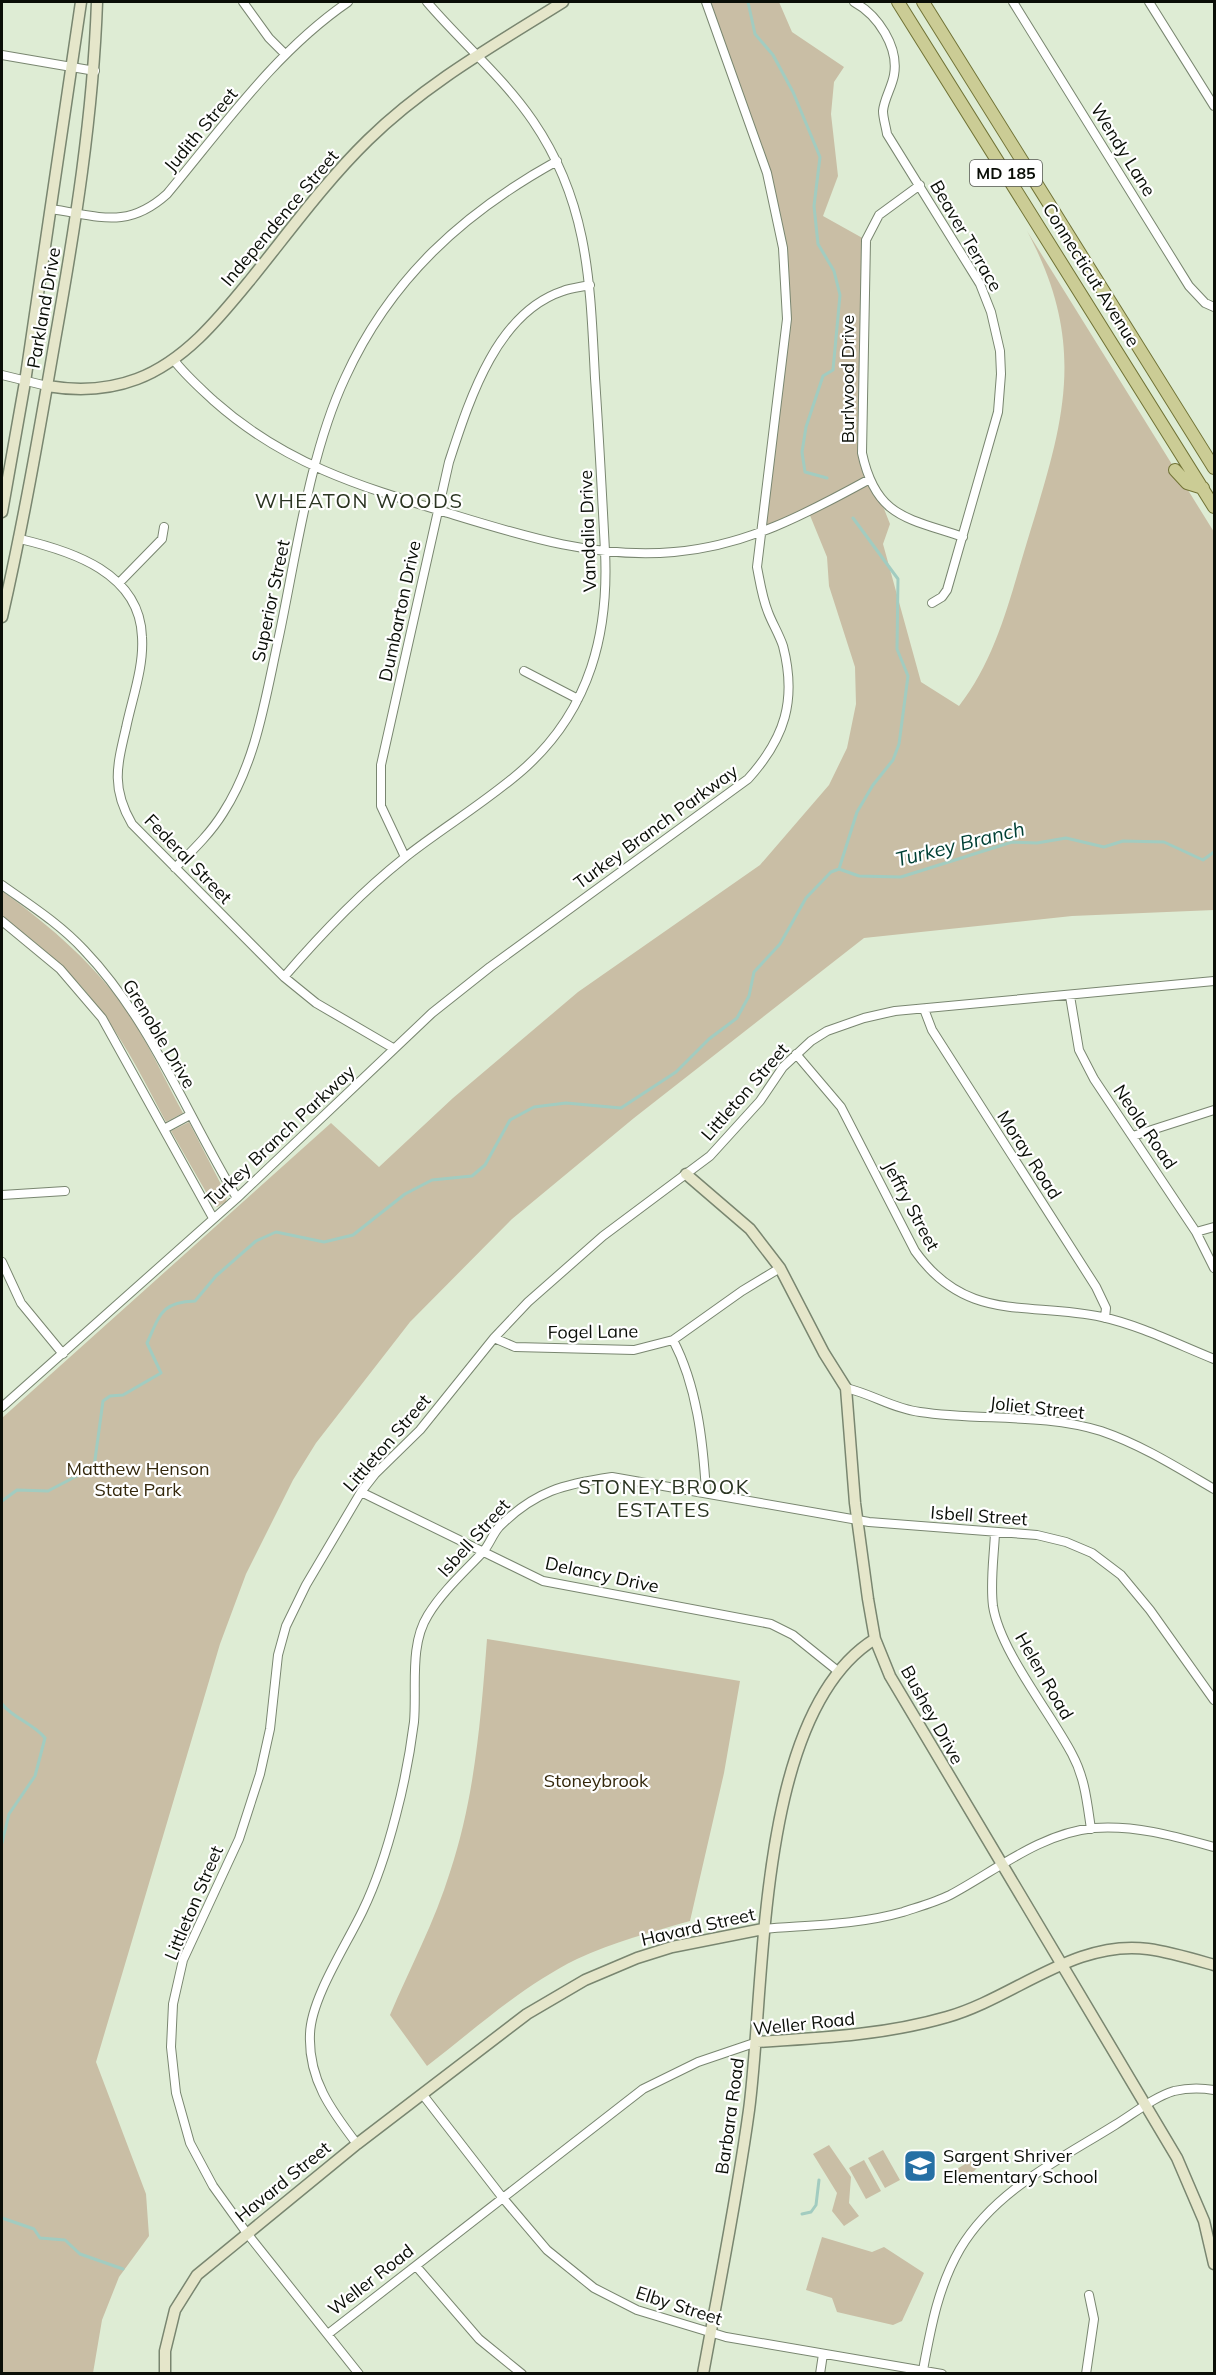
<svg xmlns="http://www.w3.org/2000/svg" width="1216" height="2375" font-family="Mulish,sans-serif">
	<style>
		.green { fill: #c9bea5 }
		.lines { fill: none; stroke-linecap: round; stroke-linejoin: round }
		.stream { stroke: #a2ccc0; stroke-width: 3 }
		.street-casing { stroke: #798670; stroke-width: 10 }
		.secondary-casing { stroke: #798670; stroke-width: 13 }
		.primary-casing { stroke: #717336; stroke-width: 14 }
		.street { stroke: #fff; stroke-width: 8 }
		.secondary { stroke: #e5e6ca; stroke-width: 10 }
		.primary { stroke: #cbcc95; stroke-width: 12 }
		.labels { text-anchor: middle; stroke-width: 4.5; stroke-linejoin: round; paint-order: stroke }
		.shield { fill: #fff; stroke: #545651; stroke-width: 1.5 }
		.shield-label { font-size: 16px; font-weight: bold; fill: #0a0e07 }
		.street-label { font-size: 18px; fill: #0a0e07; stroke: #fff }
		.park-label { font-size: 18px; fill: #33270b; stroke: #fff }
		.poi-label { font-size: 18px; fill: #0a0e07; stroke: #fff; text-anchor: start }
		.neighbourhood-label { font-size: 20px; letter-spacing: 1.5px; fill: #2a3421; stroke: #fff }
		.water-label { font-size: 20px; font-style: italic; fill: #004035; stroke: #fff }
	</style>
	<rect width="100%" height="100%" fill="#deecd4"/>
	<path class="green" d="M706 2H779L792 32 844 67 834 82 831 114 838 176 823 216 866 240 862 453 890 524 883 544 921 682 959 706C994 661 1008 606 1024 552 1060 432 1092 352 1027 231L1214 532V910L1072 916 864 938 634 1118 512 1219 410 1322 316 1443 293 1480 246 1574 220 1644 96 2062 146 2194 149 2236 119 2277 102 2320 93 2373H2V1418L331 1123 379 1167 453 1098 578 992 760 865 829 785 847 748 856 704 855 667 829 586 827 557 809 513 759 534 787 319 777 210Z
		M2 891C53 928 102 970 135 1024 153 1053 167 1084 183 1113L166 1122C146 1084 127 1046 101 1011 75 974 38 943 2 917Z
		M189 1122 227 1196 226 1202 217 1207 214 1206 171 1131Z
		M487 1639 740 1681 724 1773 690 1921C652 1932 613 1942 577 1959 522 1986 475 2029 427 2066L390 2015C410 1968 435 1921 450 1872 475 1797 481 1717 487 1639Z
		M829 2145 851 2177 849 2203 859 2216 844 2226 832 2211 837 2193 813 2154Z
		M883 2150 900 2180 885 2188 868 2158Z
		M864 2160 881 2191 866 2199 849 2168Z
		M972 2160 977 2168 960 2186 950 2173Z
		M822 2237 872 2252 884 2247 924 2273 902 2321 893 2325 837 2312 832 2298 806 2290Z"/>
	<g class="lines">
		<path class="stream" d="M748 2 755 34 773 55 793 92 820 157 814 206 818 244 834 271 840 295 833 370 823 376 806 427 802 452 805 472 827 478
			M839 869 857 812 873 785 893 760 899 744 908 676 897 649 898 579 853 518
			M2 1501 17 1490 48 1491 94 1467 103 1401 110 1396 123 1395 161 1373 147 1343C160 1315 161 1302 195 1301L216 1276 256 1241 276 1232 324 1242 353 1235 405 1194 432 1180 472 1176 485 1165 510 1120 534 1107 566 1103 621 1108 676 1072 709 1039 737 1018 749 996 754 972 780 944 806 898 831 872 839 869 859 876 901 877 1012 842 1037 843 1066 838 1104 847 1123 841 1164 842 1203 860 1214 852
			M2 1704C14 1719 33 1723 45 1738L35 1776 9 1814 2 1843
			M802 2214 811 2212 816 2205 819 2180
			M2 2218 34 2229 40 2238 65 2240 80 2254 123 2269"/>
		<defs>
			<path id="street" d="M243 2 269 38 285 54
				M854 2C878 15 899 47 894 75 892 87 884 99 883 111 883 118 886 127 887 134L980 284 991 312 1000 351 1001 374 998 412 947 590 942 597 932 603
				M1013 2 1189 286 1205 303 1214 307
				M1149 2 1214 106
				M2 55 95 71
				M920 185 879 215 866 240 862 453C876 518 908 518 963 537
				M51 209C99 216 127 230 167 194 223 127 275 52 348 2
				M173 359C185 375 199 387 214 401 285 464 359 486 448 513 523 536 595 559 674 552 746 546 806 514 868 480
				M2 375 47 386
				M20 539C72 551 140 573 142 637 144 667 132 699 126 728 117 766 111 788 132 824L284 977 316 1003 393 1048
				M119 583 162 539 164 527
				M524 671 578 699
				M405 857 381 806V765L449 462C469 401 496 313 563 291 571 288 581 287 590 285
				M175 868C192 851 210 834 223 813 256 762 265 700 278 641 296 557 309 455 345 378 390 279 463 213 557 161
				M2 885C30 905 60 924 84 950 151 1020 187 1116 237 1198
				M2 921 60 969 102 1018 213 1218
				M284 977C321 934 359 894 403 859 443 827 490 800 527 766 590 708 609 633 605 551 602 493 599 436 595 378 590 283 589 203 533 121 503 77 461 42 427 2
				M1070 996 1079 1050 1094 1079 1196 1232 1214 1268
				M924 1009 932 1030 1096 1287 1106 1308 1105 1318
				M796 1054 841 1107 915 1251C967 1324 1028 1301 1102 1317 1139 1325 1179 1345 1214 1359
				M164 1129 190 1115
				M1133 1136 1214 1110
				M2 1195 65 1191
				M1196 1232 1214 1227
				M2 1262 21 1303 63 1354
				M494 1338 515 1347 634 1350 673 1340 742 1291 780 1268
				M673 1340C697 1386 703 1441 706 1492
				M846 1388C872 1394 894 1409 920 1412 979 1421 1043 1413 1101 1431 1142 1445 1178 1468 1214 1489
				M2 1407 237 1198 432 1013 490 967 748 779C785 738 797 700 783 646 779 634 772 623 768 612 762 597 760 582 757 567L787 319 783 248 767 173 706 2
				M361 1492 543 1581 771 1624 793 1635 839 1672
				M995 1533C994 1556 990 1582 993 1606 1000 1651 1050 1712 1072 1754 1085 1778 1087 1802 1091 1829
				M763 1929C809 1925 858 1925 903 1912 918 1907 936 1902 950 1895 995 1871 1041 1833 1094 1828 1136 1825 1174 1836 1214 1847
				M423 2095 502 2197 547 2250 594 2288 637 2310 726 2337 942 2374
				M357 2144C331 2110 308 2079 310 2034 311 1998 347 1944 363 1910 377 1881 388 1846 396 1815 404 1785 410 1753 414 1722 417 1688 409 1645 428 1615 442 1592 463 1573 482 1553 489 1546 492 1535 499 1527 535 1491 564 1484 612 1477L869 1522 1037 1535 1066 1542 1092 1553 1121 1575 1150 1610 1214 1700
				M416 2266 479 2339 522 2374
				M328 2334 643 2089 698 2062 757 2042
				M923 2370C931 2327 938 2287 960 2249 995 2190 1059 2160 1115 2125 1133 2114 1154 2097 1174 2091 1187 2088 1202 2088 1214 2090
				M359 2374 246 2232 213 2186 190 2143 176 2093 171 2047 173 2004 183 1960 239 1839 260 1774 270 1729 278 1655 286 1626 306 1585 361 1492 375 1474 420 1430 494 1338 528 1302 603 1236 710 1156 760 1101 783 1067 811 1041 827 1031 864 1018 895 1011 1214 981
				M820 2374 823 2354
				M1086 2374 1094 2319 1089 2295"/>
			<path id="secondary" d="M47 386C77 391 108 390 137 379 185 361 220 317 251 279 289 232 325 182 368 140 425 84 496 44 563 2
				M2 512 25 382 81 2
				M2 617C23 525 39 433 55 340 75 228 93 116 97 2
				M686 1174 750 1229 780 1268 824 1353 846 1388 855 1503 868 1599 875 1639 890 1676 1177 2158 1204 2221 1214 2264
				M757 2042C821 2038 885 2035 947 2017 1014 1998 1075 1939 1148 1949 1170 1952 1193 1959 1214 1965
				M165 2374V2351L175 2310 197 2275 357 2144 527 2014 585 1980 637 1958 672 1947 763 1929
				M703 2374C719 2286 737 2198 749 2110 766 1984 755 1713 875 1639"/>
			<path id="primary" d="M898 2 1214 507
				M923 2 1214 468
				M1175 470 1187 483 1203 488"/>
		</defs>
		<use href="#street" class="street-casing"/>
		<use href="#secondary" class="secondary-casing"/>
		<use href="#primary" class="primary-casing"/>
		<use href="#street" class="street"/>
		<use href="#secondary" class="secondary"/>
		<use href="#primary" class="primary"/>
	</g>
	<defs>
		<symbol id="school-square" viewBox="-11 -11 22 22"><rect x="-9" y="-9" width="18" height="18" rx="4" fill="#2670a4" stroke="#fff"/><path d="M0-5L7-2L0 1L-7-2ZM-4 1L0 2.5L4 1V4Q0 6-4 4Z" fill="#fff"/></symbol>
	</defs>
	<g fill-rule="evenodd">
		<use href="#school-square" x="901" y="2147" width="38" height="38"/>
	</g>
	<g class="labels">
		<rect class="shield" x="970" y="160" width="72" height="26" rx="4.5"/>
		<g class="shield-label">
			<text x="1006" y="179">MD 185</text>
		</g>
		<g class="street-label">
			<text transform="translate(201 130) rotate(-50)" y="6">Judith Street</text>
			<text transform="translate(1123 150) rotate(58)" y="6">Wendy Lane</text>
			<text transform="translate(280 218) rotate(-50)" y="6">Independence Street</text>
			<text transform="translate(966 236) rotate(60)" y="6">Beaver Terrace</text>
			<text transform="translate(1091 275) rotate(58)" y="6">Connecticut Avenue</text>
			<text transform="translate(44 308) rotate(-80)" y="6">Parkland Drive</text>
			<text transform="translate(848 379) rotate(-90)" y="6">Burlwood Drive</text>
			<text transform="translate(588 531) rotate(-92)" y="6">Vandalia Drive</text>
			<text transform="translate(271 601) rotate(-78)" y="6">Superior Street</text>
			<text transform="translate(400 611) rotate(-78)" y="6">Dumbarton Drive</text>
			<text transform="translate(656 827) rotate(-36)" y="6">Turkey Branch Parkway</text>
			<text transform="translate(188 859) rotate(46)" y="6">Federal Street</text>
			<text transform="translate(159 1034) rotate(59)" y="6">Grenoble Drive</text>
			<text transform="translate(745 1092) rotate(-49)" y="6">Littleton Street</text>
			<text transform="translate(1145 1127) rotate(56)" y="6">Neola Road</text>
			<text transform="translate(280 1136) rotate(-43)" y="6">Turkey Branch Parkway</text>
			<text transform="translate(1029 1155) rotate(57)" y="6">Moray Road</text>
			<text transform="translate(911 1206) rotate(62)" y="6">Jeffry Street</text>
			<text transform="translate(593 1332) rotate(-1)" y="6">Fogel Lane</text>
			<text transform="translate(1037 1408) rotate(6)" y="6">Joliet Street</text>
			<text transform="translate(387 1443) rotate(-49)" y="6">Littleton Street</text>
			<text transform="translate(979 1516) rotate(4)" y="6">Isbell Street</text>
			<text transform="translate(474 1538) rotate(-48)" y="6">Isbell Street</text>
			<text transform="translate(602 1575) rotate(12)" y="6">Delancy Drive</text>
			<text transform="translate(1044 1676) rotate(60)" y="6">Helen Road</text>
			<text transform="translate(932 1715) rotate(61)" y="6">Bushey Drive</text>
			<text transform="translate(194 1903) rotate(-67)" y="6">Littleton Street</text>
			<text transform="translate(698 1927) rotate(-13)" y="6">Havard Street</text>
			<text transform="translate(804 2024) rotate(-6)" y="6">Weller Road</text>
			<text transform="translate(730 2116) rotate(-82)" y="6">Barbara Road</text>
			<text transform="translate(283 2182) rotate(-39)" y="6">Havard Street</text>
			<text transform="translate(371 2280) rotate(-38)" y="6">Weller Road</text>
			<text transform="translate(679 2306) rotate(18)" y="6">Elby Street</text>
		</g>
		<g class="park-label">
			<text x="138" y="1475">Matthew Henson<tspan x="138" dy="21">State Park</tspan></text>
			<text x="596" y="1787">Stoneybrook</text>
		</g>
		<g class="poi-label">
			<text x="943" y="2162">Sargent Shriver<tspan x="943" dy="21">Elementary School</tspan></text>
		</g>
		<g class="neighbourhood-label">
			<text x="359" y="508">WHEATON WOODS</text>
			<text x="664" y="1494">STONEY BROOK<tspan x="664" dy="23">ESTATES</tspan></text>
		</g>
		<g class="water-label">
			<text transform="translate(960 844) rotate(-14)" y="7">Turkey Branch</text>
		</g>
	</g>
	<rect width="1216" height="2375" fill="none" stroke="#0a0e07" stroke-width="6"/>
</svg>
